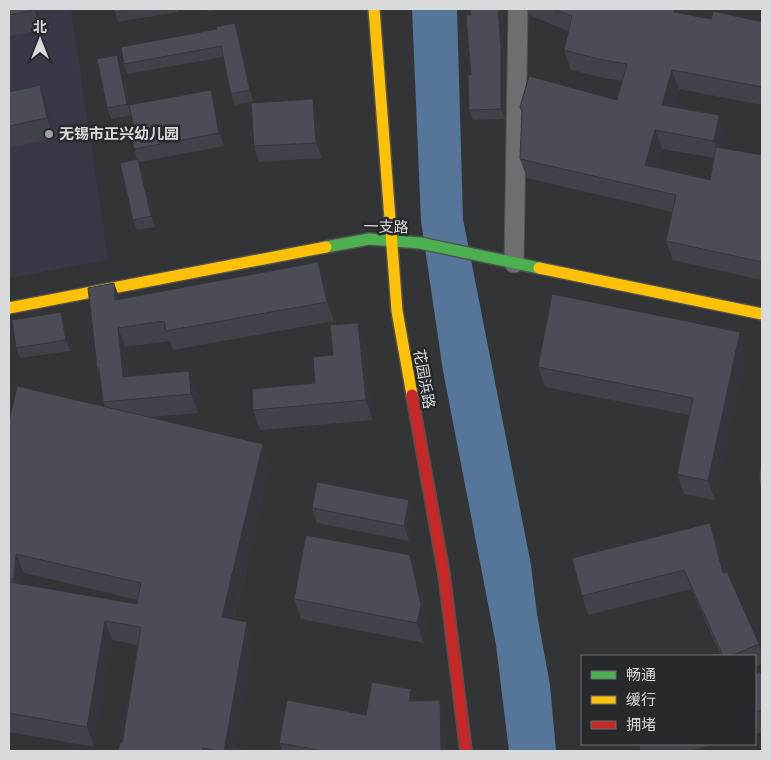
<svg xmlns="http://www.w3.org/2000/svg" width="771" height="760" font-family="'Fira Sans','Noto Sans SC',sans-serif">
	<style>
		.education { fill: #3a3747 }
		.water { fill: #557698 }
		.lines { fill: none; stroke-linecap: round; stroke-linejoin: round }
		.street-casing { stroke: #515152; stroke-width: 21 }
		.fast-casing { stroke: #515152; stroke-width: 14 }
		.slow-casing { stroke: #515152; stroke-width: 14 }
		.jam-casing { stroke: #515152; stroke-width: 14 }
		.street { stroke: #6d6e6f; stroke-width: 19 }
		.fast { stroke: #4caf50; stroke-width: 11 }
		.slow { stroke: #ffc107; stroke-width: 11 }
		.jam { stroke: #c62828; stroke-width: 11 }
		.wall { fill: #40424a; fill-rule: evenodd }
		.shaded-wall { fill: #34363c }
		.building { fill: #4a4d56; stroke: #34363c }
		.poi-dot { fill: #9fa0a1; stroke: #28292c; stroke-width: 2 }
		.labels { text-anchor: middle; stroke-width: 5; stroke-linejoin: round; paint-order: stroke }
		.poi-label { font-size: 15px; font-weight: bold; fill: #d9dadb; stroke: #28292c; text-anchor: start }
		.street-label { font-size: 15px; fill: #d9dadb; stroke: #28292c }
	</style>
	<rect width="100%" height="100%" fill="#333435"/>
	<path class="education" d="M9 9H71L108 260 9 278Z"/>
	<path class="water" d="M412 9H457L463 219 531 565 537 614 550 685 556 751H509L496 645 443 371 421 221Z"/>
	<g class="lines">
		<defs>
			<path id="street" d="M514 263 518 9"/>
			<path id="fast" d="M326 247 369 239 420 243 539 268"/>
			<path id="slow" d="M374 9 397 311 412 395
				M539 268 762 314
				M9 308 326 247"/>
			<path id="jam" d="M412 395 444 574 466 751"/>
		</defs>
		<use href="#street" class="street-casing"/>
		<use href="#fast" class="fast-casing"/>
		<use href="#slow" class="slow-casing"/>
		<use href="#jam" class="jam-casing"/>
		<use href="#street" class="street"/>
		<use href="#fast" class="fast"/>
		<use href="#slow" class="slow"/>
		<use href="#jam" class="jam"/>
	</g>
	<path class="wall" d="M9 9H38L42 30 9 36Z
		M114 9H177L178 12 118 22Z
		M207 9H220L208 11Z
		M470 9H502L505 59V119L473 120 469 110 471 75Z
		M527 9H679L681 14 711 19 762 22V105L679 89 674 107 726 134 723 148 762 155V280L673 260 666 241 672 212 527 178 520 159 617 100 622 81 605 78 571 70 564 50 568 31 529 15ZM662 149 714 158 710 180 657 167Z
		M235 23 239 33 253 101 235 105 231 94 223 57 127 74 124 64Z
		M121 66 131 115 111 119 107 108Z
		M211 90 216 103 224 146 139 162 142 169 155 227 137 230 133 220 137 159 134 149V129Z
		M9 92 47 105 54 138 9 148Z
		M319 115 322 158 259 162 254 146Z
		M325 281 334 321 173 350 170 341 125 347 128 376 189 371 196 390 198 413 149 417 271 464 234 619 254 642 235 751H118L122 743 138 645 112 640 94 747 9 732V422L105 407 103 402 100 377 97 368 120 299ZM24 573 138 600 137 604 22 584Z
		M65 323 70 351 20 358 16 348Z
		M740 332 747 351 715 500 684 494 677 474 689 415 545 387 538 367Z
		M366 343 373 420 260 430 253 410 315 383 333 355Z
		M312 508 415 516 409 541 317 523Z
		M710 523 717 542 725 573 759 644 762 653V664L755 667V656H721L691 589 588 615 582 596Z
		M417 575 428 625 424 643 301 619 294 599Z
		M762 672V732L755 734V674Z
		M411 689 415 701 440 700 445 714 446 751H282L279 743 366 715Z
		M639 744H717L688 751H641Z"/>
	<path class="shaded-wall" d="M34 9H38L42 30Z
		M498 9H502L505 59V119L501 109Z
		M674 9H679L683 18 674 12Z
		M235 23 239 33 253 101 250 90Z
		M117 55 121 66 131 115 127 104Z
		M672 70 679 89 669 124 662 105Z
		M40 85 47 105 54 138 47 118Z
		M211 90 216 103 224 146 219 133Z
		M313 99 319 115 322 158 316 143Z
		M719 115 726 134 721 160 714 141Z
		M655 130 662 149 652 184 645 165Z
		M138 159 142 169 155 227 151 216Z
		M318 262 325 281 334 321 327 302Z
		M114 283 121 302 115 300Z
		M61 312 65 323 70 351 66 340Z
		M358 323 366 343 373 420 366 400Z
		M118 328 125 347 130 396 123 377Z
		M740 332 747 351 715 500 708 481Z
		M189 371 196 390 198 413 191 394Z
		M263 444 271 464 229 637 222 617Z
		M409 500 415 516 409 541 404 526Z
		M710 523 717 542 730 592 723 573Z
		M16 554 24 573 21 599 14 579Z
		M410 555 417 575 428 625 424 643 417 623Z
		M105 621 112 640 94 747 87 727Z
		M247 622 254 642 235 751H224Z
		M411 689 416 703 409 701Z
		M440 700 445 714 446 751H441Z"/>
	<path class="building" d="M9 9H34V10L9 15Z
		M114 9H133L115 12Z
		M470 9H498L501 48V109L469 110 468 75H471L466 15H471Z
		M553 9H674V12L711 19 713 11 762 22V87L672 70 662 105 719 115 714 141 655 130 645 165 710 180 716 147 762 155V262L666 241 676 195 520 159 522 111 520 107 529 76 617 100 627 64 598 59 564 50 572 16Z
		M235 23 250 90 231 94 221 46 124 64 121 47 217 29 216 27Z
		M117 55 127 104 107 108 97 59Z
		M40 85 47 118 9 126V92Z
		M211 90 219 133 134 149 130 130 134 129 129 105Z
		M313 99 316 143 254 146 251 103Z
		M138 159 151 216 133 220 120 163Z
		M318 262 327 302 166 331 164 321 118 328 123 377 189 371 191 394 103 402 99 368H97L88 288 114 283 115 300Z
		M552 294 740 332 708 481 677 474 693 398 538 367Z
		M61 312 66 340 16 348 12 320Z
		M358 323 366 400 253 410 252 389 315 383 313 357 333 355 330 325Z
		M17 386 263 444 222 617 247 622 224 751H219L203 748 202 751H118L120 743H122L141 627 105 621 87 727 9 713V588L10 582 137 604 141 583 16 554 14 579H9V422Z
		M762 460V502L759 477Z
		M317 482 409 500 404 526 312 508Z
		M710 523 723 573 727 572 759 644 731 656H723L684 570 582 596 572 558Z
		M306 535 410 555 421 605 417 623 294 599Z
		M762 672V710L755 712V674Z
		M372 682 411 689 409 701 440 700 441 751H324L279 743 287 700 366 715Z
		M236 749 251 751H236Z"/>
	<circle class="poi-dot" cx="49" cy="134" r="5"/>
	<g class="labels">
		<g class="poi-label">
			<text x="59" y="139">无锡市正兴幼儿园</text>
		</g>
		<g class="street-label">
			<text transform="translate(386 227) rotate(1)" y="5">一支路</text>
			<text transform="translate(424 379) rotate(80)" y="5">花园浜路</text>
		</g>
	</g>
	<rect width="771" height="760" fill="none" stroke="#d9dadb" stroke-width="20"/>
	<rect x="581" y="655" width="175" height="90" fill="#28292c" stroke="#6f7072"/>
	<rect x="591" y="671" width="25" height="8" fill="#4caf50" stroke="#6f7072"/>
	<text x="626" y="680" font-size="15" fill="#d9dadb">畅通</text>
	<rect x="591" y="696" width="25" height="8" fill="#ffc107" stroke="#6f7072"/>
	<text x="626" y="705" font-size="15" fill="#d9dadb">缓行</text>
	<rect x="591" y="721" width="25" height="8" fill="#c62828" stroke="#6f7072"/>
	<text x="626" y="730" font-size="15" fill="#d9dadb">拥堵</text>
	<g transform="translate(40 40)" stroke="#28292c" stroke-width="4" paint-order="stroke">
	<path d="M0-4L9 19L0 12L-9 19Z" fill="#d9dadb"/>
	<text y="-8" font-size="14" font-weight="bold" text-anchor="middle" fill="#d9dadb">北</text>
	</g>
</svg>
